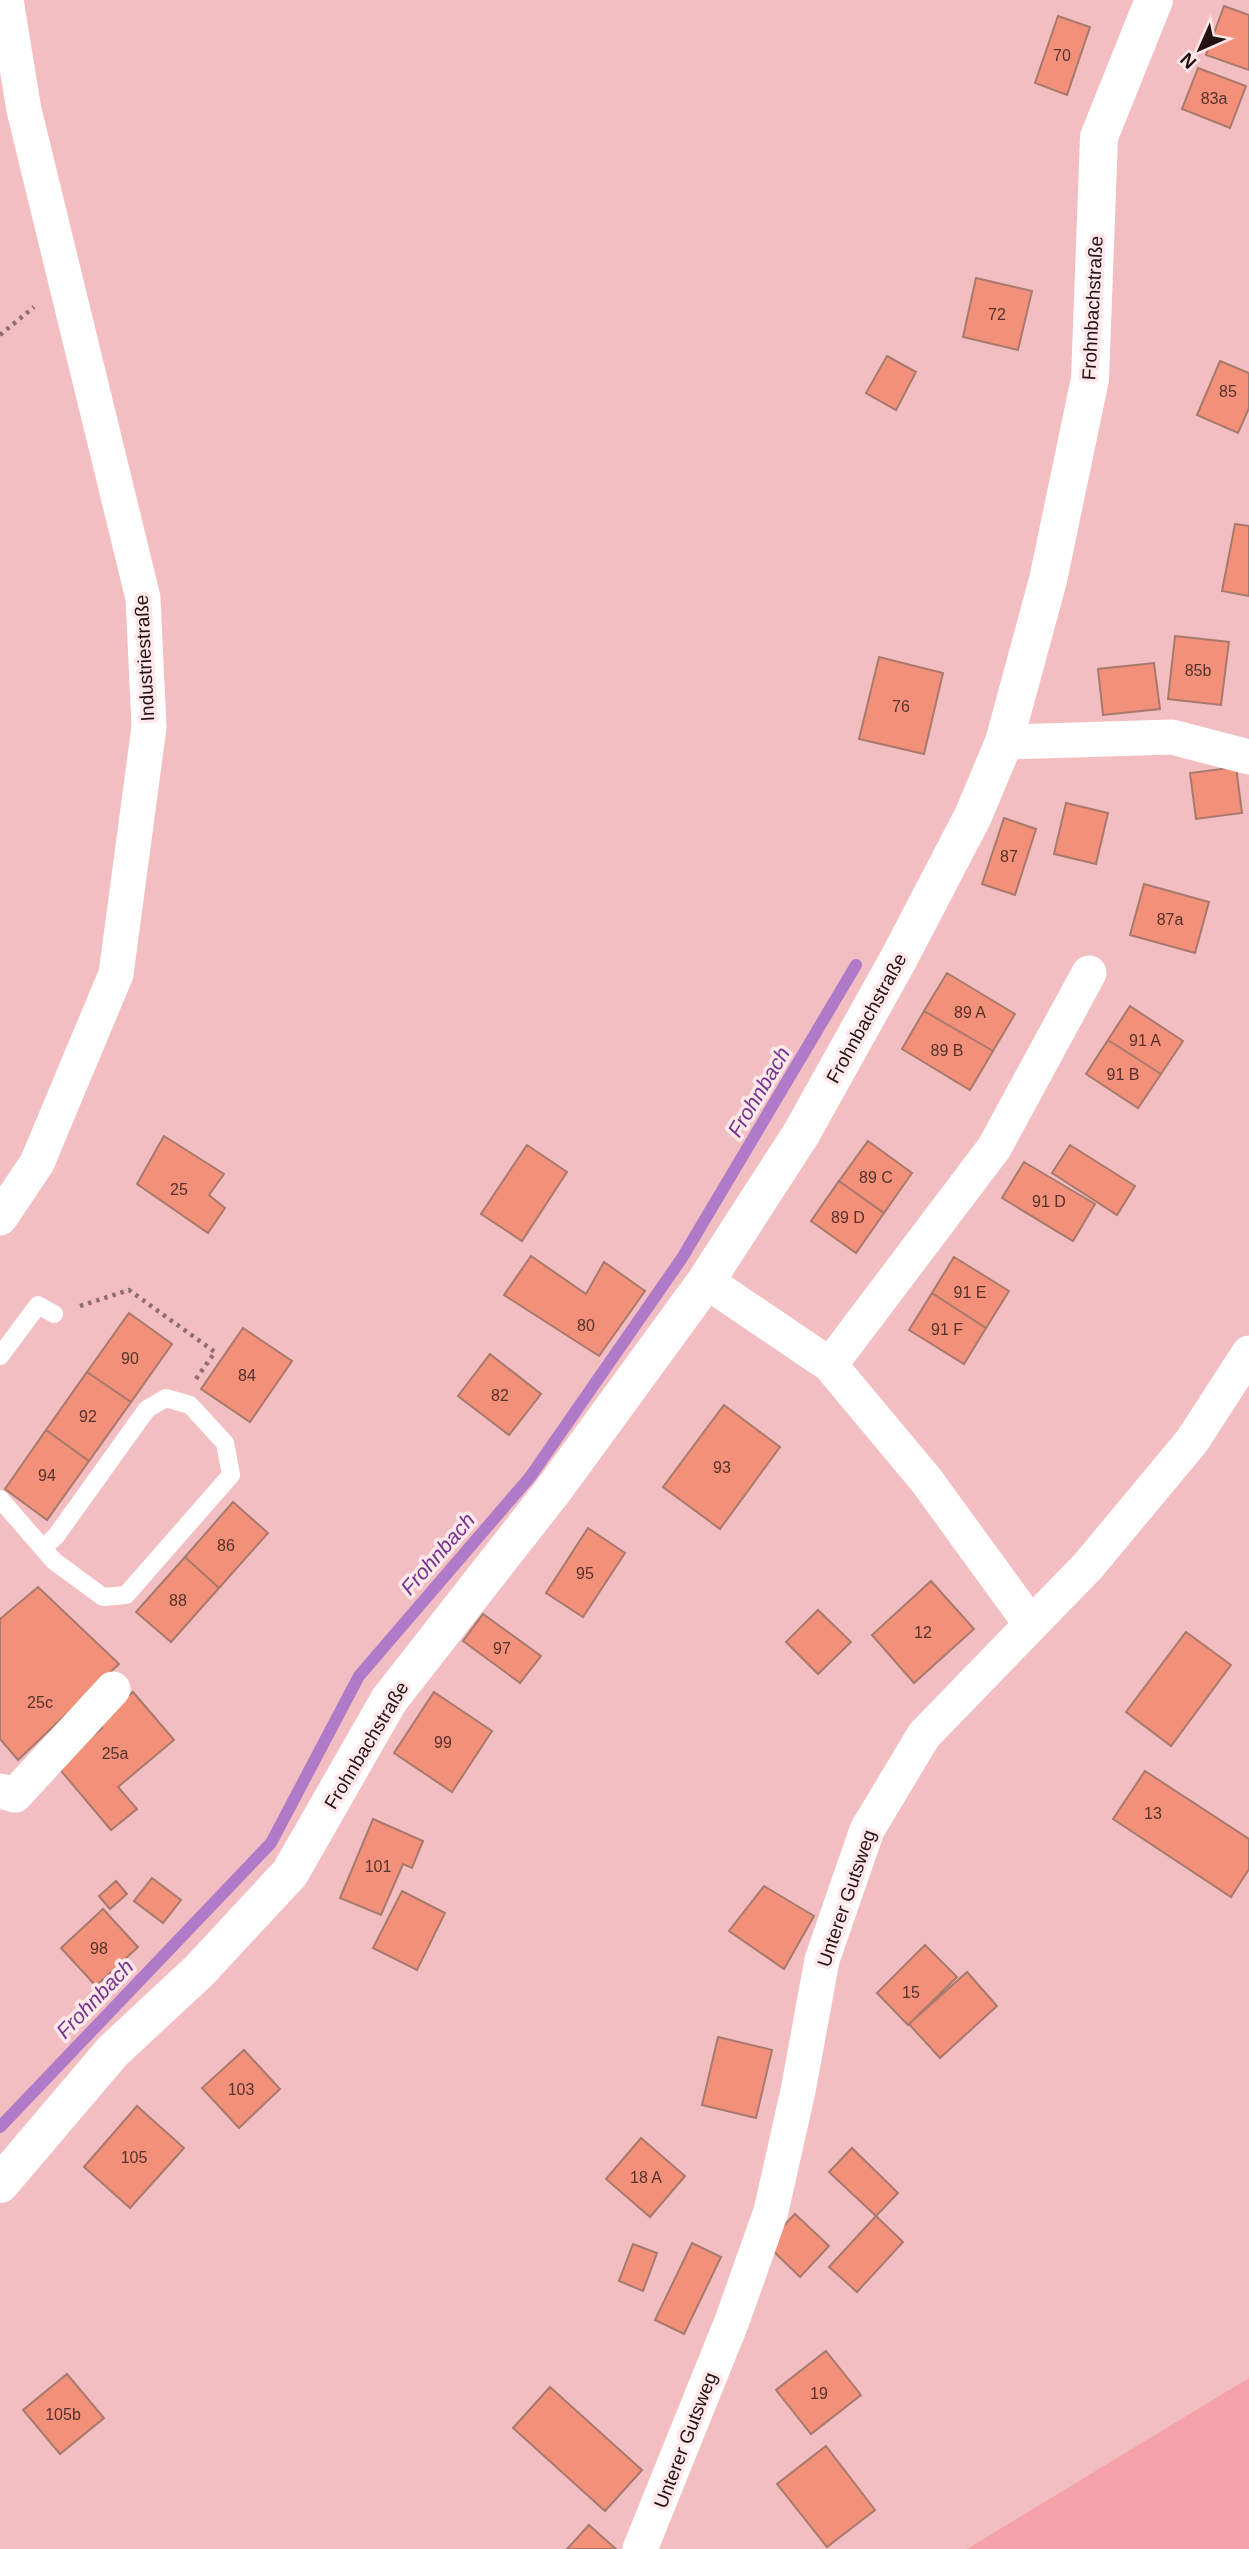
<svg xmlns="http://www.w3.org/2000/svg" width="1249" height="2549" font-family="Arial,sans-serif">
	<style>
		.green { fill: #f5a1a8 }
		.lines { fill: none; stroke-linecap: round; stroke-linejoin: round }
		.stream { stroke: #af7bc8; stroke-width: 12 }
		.building { fill: #f29079; stroke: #a8796d; stroke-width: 2 }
		.path { stroke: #936e70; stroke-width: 4.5; stroke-dasharray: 3.5 5; stroke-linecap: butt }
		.lane { stroke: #fff; stroke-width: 18 }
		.street { stroke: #fff; stroke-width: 35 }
		.secondary { stroke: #fff; stroke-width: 38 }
		.labels { text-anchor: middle; stroke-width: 7; stroke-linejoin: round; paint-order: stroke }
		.number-label { font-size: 16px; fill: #58322c }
		.street-label { font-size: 19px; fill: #241213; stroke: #fee8e9 }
		.water-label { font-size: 21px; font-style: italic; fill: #743490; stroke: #fee8e9 }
	</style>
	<rect width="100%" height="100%" fill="#f3bec1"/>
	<path class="green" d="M1249 2378V2549H967Z"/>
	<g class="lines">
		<path class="stream" d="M0 2127 271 1843 359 1676 530 1477 682 1258 856 965"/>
	</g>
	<path class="building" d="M1224 6 1249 15V70L1206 55Z
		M1058 16 1090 27 1067 95 1035 83Z
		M1198 68 1246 86 1230 128 1182 109Z
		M976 278 1032 291 1018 350 963 337Z
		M887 356 916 372 896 410 866 393Z
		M1220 361 1249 373V408L1238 433 1197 415Z
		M1235 524 1249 526V596L1222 591Z
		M1175 636 1229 642 1221 705 1168 699Z
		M879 657 943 673 924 754 859 739Z
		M1154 663 1160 709 1103 715 1098 669Z
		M1236 767 1242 813 1196 819 1190 773Z
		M1066 803 1108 813 1096 864 1054 854Z
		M1004 818 1036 829 1015 895 982 884Z
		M1144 884 1209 902 1195 953 1130 935Z
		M947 973 1015 1014 993 1051 924 1011Z
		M1130 1006 1183 1041 1161 1074 1108 1040Z
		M924 1011 993 1051 970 1090 902 1049Z
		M1108 1040 1161 1074 1138 1108 1086 1074Z
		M164 1136 224 1174 209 1195 225 1208 208 1233 137 1184Z
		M868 1141 912 1173 884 1213 839 1181Z
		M527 1145 567 1172 522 1241 481 1214Z
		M1070 1145 1135 1186 1117 1215 1052 1173Z
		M1024 1162 1095 1204 1073 1241 1002 1198Z
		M839 1181 884 1213 856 1253 811 1221Z
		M531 1256 586 1294 604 1262 645 1291 599 1356 504 1295Z
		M954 1257 1009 1291 986 1328 932 1293Z
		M932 1293 986 1328 964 1364 909 1330Z
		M129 1313 172 1344 131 1402 87 1372Z
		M243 1328 292 1361 250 1422 201 1389Z
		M490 1354 541 1394 509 1435 458 1396Z
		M87 1372 131 1402 89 1461 46 1430Z
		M724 1405 780 1447 720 1529 663 1487Z
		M46 1430 89 1461 47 1520 5 1489Z
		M233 1502 268 1533 219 1588 185 1557Z
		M588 1528 625 1553 583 1617 546 1593Z
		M185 1557 219 1588 171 1642 136 1612Z
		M931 1581 974 1629 914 1683 872 1635Z
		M38 1587 119 1664 18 1760 0 1739V1619Z
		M818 1610 851 1642 818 1674 786 1642Z
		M483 1614 541 1656 520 1683 463 1641Z
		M1186 1632 1231 1665 1171 1746 1126 1712Z
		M133 1692 174 1740 118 1787 137 1809 111 1830 57 1766 102 1728 97 1722Z
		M434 1692 492 1731 452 1792 394 1753Z
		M1145 1771 1249 1839V1869L1231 1897 1113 1819Z
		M373 1819 423 1841 412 1868 403 1864 381 1915 340 1898Z
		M152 1878 181 1900 163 1923 134 1901Z
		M116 1881 127 1894 110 1909 99 1896Z
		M764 1886 814 1916 784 1969 729 1931Z
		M402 1891 445 1913 417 1970 373 1948Z
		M103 1909 138 1947 96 1986 61 1948Z
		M925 1945 957 1977 908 2025 877 1993Z
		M967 1972 997 2006 940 2058 909 2024Z
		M718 2037 772 2050 756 2118 702 2105Z
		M244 2050 280 2089 239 2128 202 2088Z
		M137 2106 184 2148 130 2208 84 2167Z
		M641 2138 685 2176 650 2217 606 2179Z
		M852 2148 898 2193 876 2216 829 2172Z
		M795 2214 829 2246 800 2277 766 2244Z
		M876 2216 903 2242 857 2292 829 2267Z
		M692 2243 721 2257 684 2334 655 2320Z
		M633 2244 657 2253 643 2291 619 2281Z
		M826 2351 861 2395 811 2434 776 2390Z
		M67 2374 104 2418 60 2454 23 2410Z
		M550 2387 642 2470 605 2511 513 2428Z
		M826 2446 875 2510 827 2547 777 2484Z
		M589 2525 616 2549H567Z"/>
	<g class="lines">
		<path class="path" d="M0 335 34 307
			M80 1306 129 1290 215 1352 196 1379"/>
		<path class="lane" d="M0 1356 38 1305 54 1314
			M0 1499 54 1561 103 1597 126 1595 231 1475 225 1443 190 1405 166 1398 147 1409 56 1536 43 1548"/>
		<path class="street" d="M1004 742 1172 737 1249 757
			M0 1218 37 1163 116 974 149 727 143 598 24 110 6 0
			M706 1281 830 1365 926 1480 1030 1623
			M830 1365 994 1148 1089 973
			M0 1791 15 1795 113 1689
			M640 2549 732 2321 771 2211 798 2091 822 1960 867 1830 924 1735 1088 1566 1192 1441 1249 1353"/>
		<path class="secondary" d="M0 2184 113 2051 199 1971 290 1873 389 1700 555 1488 706 1281 801 1134 899 958 973 816 1004 742 1048 580 1090 379 1099 137 1154 0"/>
	</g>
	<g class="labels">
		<g class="number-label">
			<text x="1062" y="61">70</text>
			<text x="1214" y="104">83a</text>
			<text x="997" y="320">72</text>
			<text x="1228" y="397">85</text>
			<text x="1198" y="676">85b</text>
			<text x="901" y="712">76</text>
			<text x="1009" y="862">87</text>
			<text x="1170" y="925">87a</text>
			<text x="970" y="1018">89 A</text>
			<text x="1145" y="1046">91 A</text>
			<text x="947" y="1056">89 B</text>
			<text x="1123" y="1080">91 B</text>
			<text x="876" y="1183">89 C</text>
			<text x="179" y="1195">25</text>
			<text x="1049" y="1207">91 D</text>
			<text x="848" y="1223">89 D</text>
			<text x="970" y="1298">91 E</text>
			<text x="586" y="1331">80</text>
			<text x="947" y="1335">91 F</text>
			<text x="130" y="1364">90</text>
			<text x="247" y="1381">84</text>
			<text x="500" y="1401">82</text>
			<text x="88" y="1422">92</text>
			<text x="722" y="1473">93</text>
			<text x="47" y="1481">94</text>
			<text x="226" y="1551">86</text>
			<text x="585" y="1579">95</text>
			<text x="178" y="1606">88</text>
			<text x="923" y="1638">12</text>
			<text x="502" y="1654">97</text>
			<text x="40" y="1708">25c</text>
			<text x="443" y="1748">99</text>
			<text x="115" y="1759">25a</text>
			<text x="1153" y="1819">13</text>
			<text x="378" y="1872">101</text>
			<text x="99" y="1954">98</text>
			<text x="911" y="1998">15</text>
			<text x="241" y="2095">103</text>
			<text x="134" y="2163">105</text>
			<text x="646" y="2183">18 A</text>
			<text x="819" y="2399">19</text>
			<text x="63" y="2420">105b</text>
		</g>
		<g class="street-label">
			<text transform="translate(1092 308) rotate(-87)" y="7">Frohnbachstraße</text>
			<text transform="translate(144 658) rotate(-93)" y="7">Industriestraße</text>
			<text transform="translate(866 1018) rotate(-61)" y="7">Frohnbachstraße</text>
			<text transform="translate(366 1745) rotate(-59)" y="7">Frohnbachstraße</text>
			<text transform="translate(846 1898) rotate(-71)" y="7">Unterer Gutsweg</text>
			<text transform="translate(685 2440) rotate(-69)" y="7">Unterer Gutsweg</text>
		</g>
		<g class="water-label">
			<text transform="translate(759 1092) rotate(-59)" y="7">Frohnbach</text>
			<text transform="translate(438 1554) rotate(-49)" y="7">Frohnbach</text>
			<text transform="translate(95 1999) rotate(-46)" y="7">Frohnbach</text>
		</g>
	</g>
	<g transform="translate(1200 49) rotate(225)" stroke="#fee8e9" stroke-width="5" paint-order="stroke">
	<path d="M0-5L12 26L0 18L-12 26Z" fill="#241213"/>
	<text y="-10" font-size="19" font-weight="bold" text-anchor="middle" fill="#241213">N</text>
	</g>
</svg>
